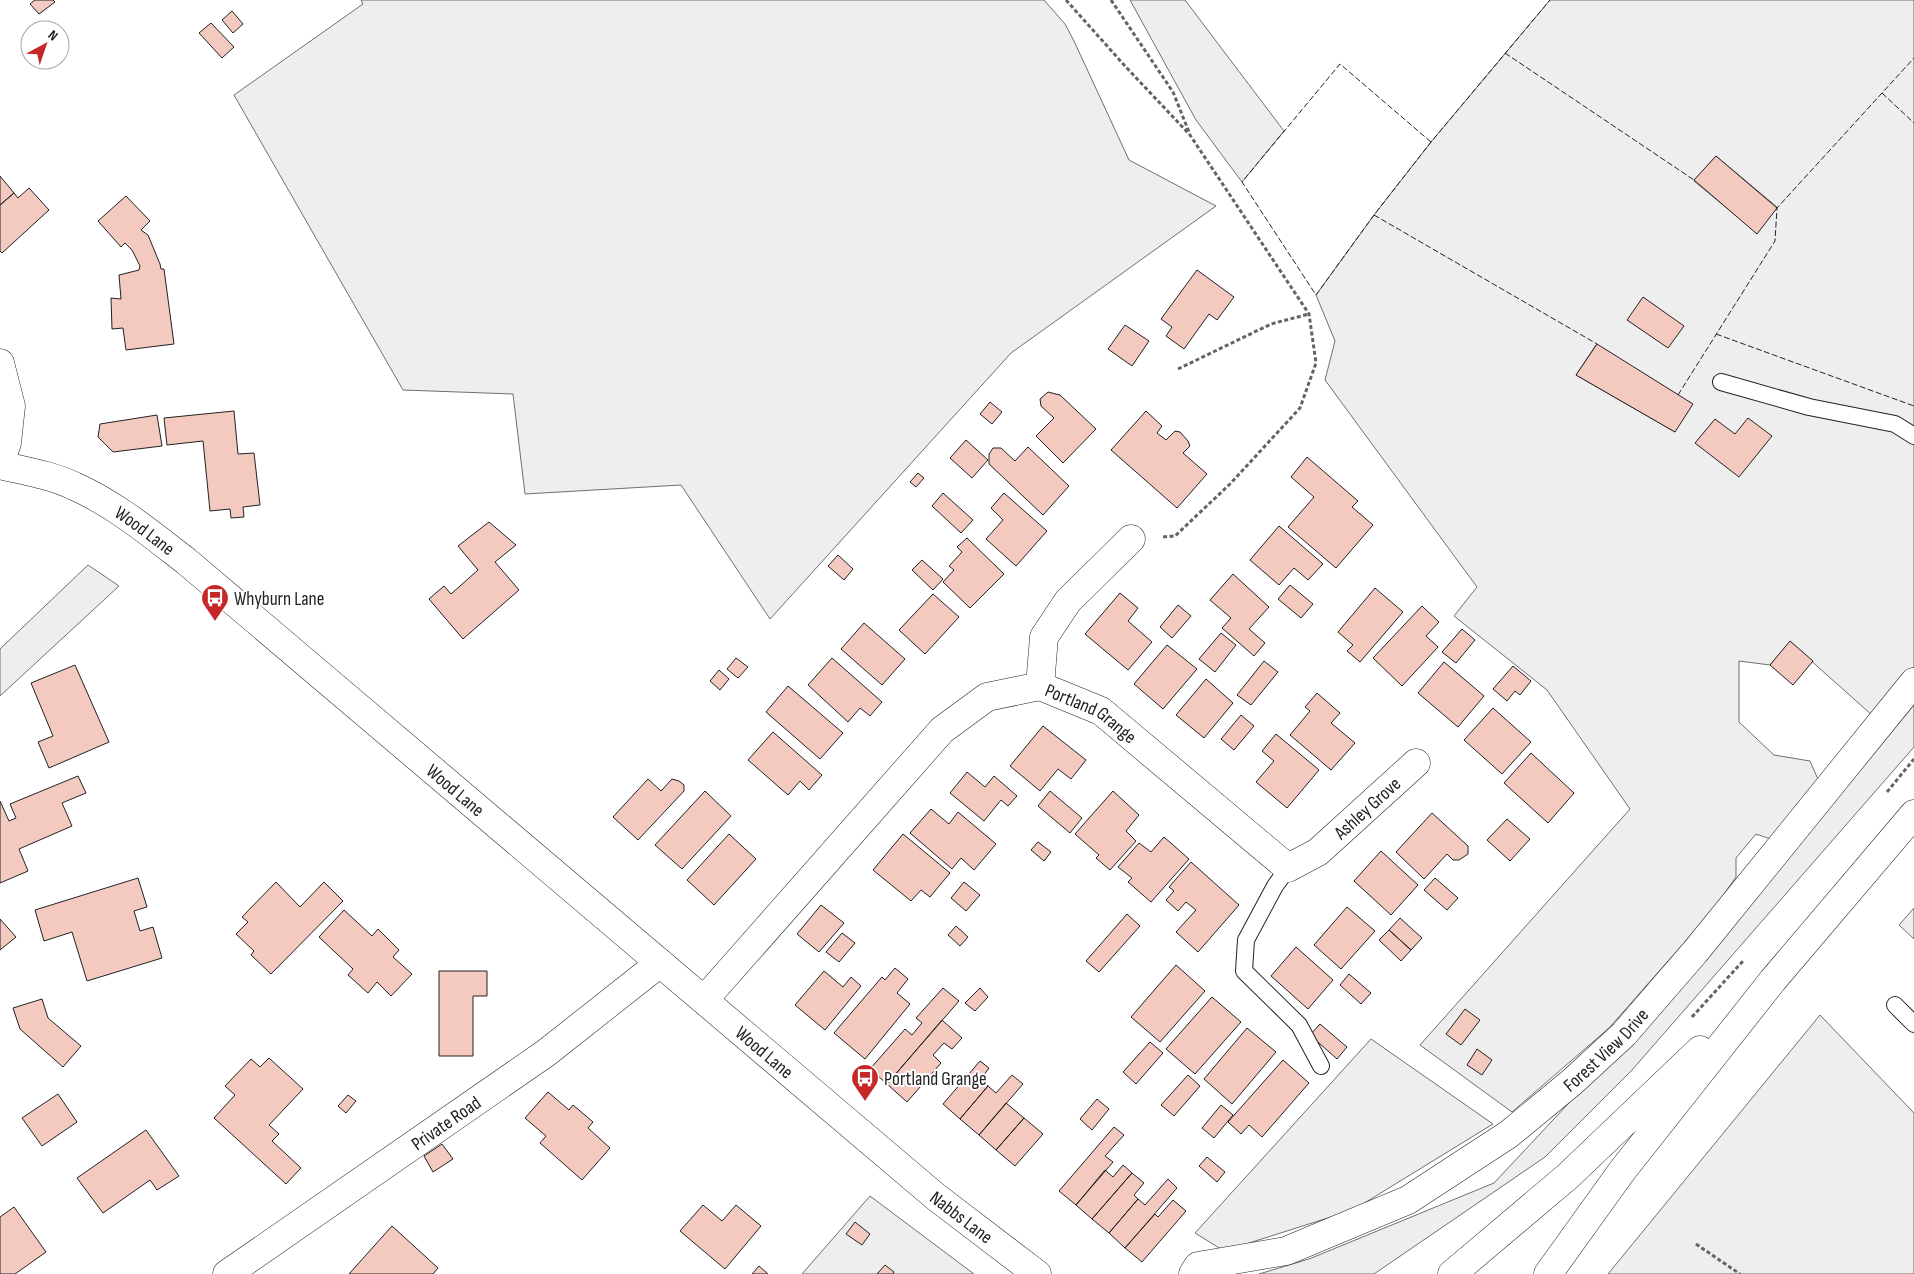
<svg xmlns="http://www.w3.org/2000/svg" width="1914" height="1274" font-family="'Sofia Sans Condensed',sans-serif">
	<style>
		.green { fill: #eee; stroke: #6f6f6f; fill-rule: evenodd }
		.building { fill: #f3c9c0; stroke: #222 }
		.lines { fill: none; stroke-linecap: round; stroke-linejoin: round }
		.service-casing { stroke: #222; stroke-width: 18 }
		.minor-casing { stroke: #222; stroke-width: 29 }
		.tertiary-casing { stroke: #222; stroke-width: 29 }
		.primary-casing { stroke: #222; stroke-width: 29 }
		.path { stroke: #646464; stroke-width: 3; stroke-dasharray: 4 2.5; stroke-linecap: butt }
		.service { stroke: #fff; stroke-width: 16 }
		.minor { stroke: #fff; stroke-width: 28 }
		.tertiary { stroke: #fff; stroke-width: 28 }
		.primary { stroke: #fff; stroke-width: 28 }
		.fence { stroke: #222; stroke-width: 1; stroke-dasharray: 6 2.5; stroke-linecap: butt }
		.labels { text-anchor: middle; stroke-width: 4; stroke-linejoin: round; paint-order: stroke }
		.street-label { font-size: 19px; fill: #222; stroke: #fff }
		.poi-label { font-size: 19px; fill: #222; stroke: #fff; text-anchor: start }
	</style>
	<rect width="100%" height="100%" fill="#fff"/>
	<path class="green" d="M361 0H1044L1065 24 1074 41 1129 160 1216 206 1011 353 770 619 681 485 525 494 513 394 403 390 234 95 363 4Z
		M1130 0H1185L1284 131 1242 182 1196 120Z
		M1550 0H1914V667L1873 716 1790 642 1770 665 1739 661V722L1774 755 1810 761 1820 784 1776 841 1756 834 1736 858V877L1712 911 1609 1028 1512 1112 1420 1045 1630 809 1547 690 1454 616 1477 587 1325 380 1335 341 1316 295 1374 215 1431 142ZM1716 156 1777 207 1757 233 1694 181ZM1596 345H1597L1675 432 1576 375Z
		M88 565 119 586 0 696V649Z
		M1914 705V747L1632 1070 1545 1157 1374 1274H1259L1309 1259 1494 1183 1716 946Z
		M1914 908V939L1899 925Z
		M1820 1015 1914 1113V1274H1608Z
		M1371 1039 1493 1124 1353 1210 1224 1251 1195 1233Z
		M870 1196 974 1274H802Z"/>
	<path class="building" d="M35 0H53L55 2 39 14 30 4Z
		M232 11 243 24 233 33 222 20Z
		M211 23 234 47 222 58 199 33Z
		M1716 156 1777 208 1757 234 1694 180Z
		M0 176 14 193 0 205Z
		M29 188 49 210 2 253 0 251V205L14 193 18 198Z
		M126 196 150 221 141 230 148 235 160 264 161 269H164L174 344 126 350 123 328 112 329 111 298 121 299 119 275 139 270 140 266 132 250 125 243 121 247 98 221Z
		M1197 270 1234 297 1217 320 1209 314 1184 349 1166 336 1172 327 1161 319Z
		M1643 297 1684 326 1668 348 1627 320Z
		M1125 325 1149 341 1132 366 1108 349Z
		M1597 344 1693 404 1675 432 1576 375Z
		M1048 392 1060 395 1096 429 1063 463 1036 436 1054 418 1041 406 1040 399Z
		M990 402 1002 412 992 424 980 414Z
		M234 411 238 454 254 453 260 505 243 507 244 517 231 518 230 509 210 511 203 441 167 445 164 418Z
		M1146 411 1162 426 1157 433 1166 440 1175 431 1180 432 1188 441 1190 446 1183 453 1207 474 1177 508 1111 450Z
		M157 415 162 446 113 452 98 437 100 424Z
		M1748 418 1772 436 1739 477 1695 443 1715 419 1735 434Z
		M966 440 988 460 972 478 950 458Z
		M1028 447 1069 486 1043 515 989 464V454L993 448H1001L1015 461Z
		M1307 457 1358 501 1352 507 1373 525 1336 568 1288 527 1314 497 1291 477Z
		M918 473 924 478 916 487 910 482Z
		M943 493 973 520 961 533 932 506Z
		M1004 493 1047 531 1016 566 986 539 1003 520 991 508Z
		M489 522 516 545 495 562 519 590 463 639 429 599 444 586 451 594 478 570 458 546Z
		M1279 526 1323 564 1308 580 1294 568 1279 585 1250 560Z
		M967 538 1004 574 970 608 943 582 954 570 949 566 962 552 957 547Z
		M838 555 853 569 844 580 828 566Z
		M922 560 943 579 933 590 912 570Z
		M1233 574 1269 607 1249 629 1265 643 1254 656 1222 628 1231 618 1210 600Z
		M1290 585 1313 604 1301 618 1278 599Z
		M1375 588 1403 612 1360 662 1347 651 1353 645 1338 632Z
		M1120 593 1138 608 1128 621 1152 642 1128 670 1085 634Z
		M933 594 959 617 925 654 899 630Z
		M1178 605 1191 616 1172 638 1160 627Z
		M1422 606 1439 622 1426 636 1438 647 1402 686 1373 658Z
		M864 623 905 659 882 685 841 649Z
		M1462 629 1475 640 1456 663 1442 652Z
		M1221 633 1236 645 1215 672 1199 659Z
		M1790 641 1813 661 1793 685 1770 665Z
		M1167 645 1197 669 1163 709 1134 684Z
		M736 658 748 667 738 678 727 669Z
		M832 658 882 702 870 716 860 708 848 722 808 685Z
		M1264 661 1278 672 1251 705 1237 695Z
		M1444 662 1484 696 1458 727 1418 693Z
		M75 665 109 742 49 768 38 742 53 736 31 683Z
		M1513 666 1531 681 1520 695 1515 691 1507 701 1493 689Z
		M719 670 729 679 720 690 710 681Z
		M1206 679 1233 703 1204 738 1176 715Z
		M788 686 843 733 820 759 766 712Z
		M1317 693 1340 713 1331 723 1355 743 1331 770 1290 735 1310 711 1305 707Z
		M1493 708 1531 742 1502 774 1464 740Z
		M1241 715 1254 726 1234 750 1221 739Z
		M1043 726 1086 760 1071 779 1058 769 1040 791 1010 766Z
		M773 732 822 775 809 790 800 781 788 795 748 760Z
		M1276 734 1319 770 1287 808 1256 782 1274 761 1262 751Z
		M1531 753 1574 793 1548 823 1504 783Z
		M967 772 985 787 994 776 1017 796 1008 806 1001 800 984 821 950 793Z
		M78 776 86 793 62 803 72 826 19 849 28 871 0 883V801L9 821 16 818 10 804Z
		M648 779 661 791 672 779 679 781 684 785V791L638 840 613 817Z
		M705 791 731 816 682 869 655 845Z
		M1050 791 1082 818 1070 833 1038 806Z
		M1113 791 1139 815 1126 831 1136 841 1110 870 1096 858 1099 855 1075 834Z
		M931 809 949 824 958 812 996 844 974 870 961 858 952 869 910 833Z
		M1432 813 1468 846V854L1459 860H1453L1447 854 1424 879 1396 852Z
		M1507 819 1530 839 1510 861 1487 840Z
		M729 834 756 859 714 905 687 880Z
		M903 834 950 873 930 897 921 890 911 901 873 870Z
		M1164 837 1189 859 1151 902 1128 882 1132 878 1118 867 1139 843 1151 852Z
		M1038 842 1051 852 1044 861 1031 850Z
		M1381 851 1418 885 1391 915 1354 881Z
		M1191 862 1239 905 1198 952 1176 932 1196 910 1186 902 1178 911 1166 900 1174 891 1169 887Z
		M138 878 147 907 134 911 140 931 153 927 162 958 87 981 72 932 44 941 35 910Z
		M1435 878 1458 898 1447 910 1424 890Z
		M276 882 300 907 324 882 343 901 271 974 251 955 254 951 236 934 248 922 242 917Z
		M964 882 980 895 966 911 951 898Z
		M821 905 844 923 819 952 797 934Z
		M1347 907 1375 931 1341 969 1314 945Z
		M344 910 372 936 378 929 399 950 393 957 412 974 391 996 377 982 368 993 348 975 353 969 319 937Z
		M1127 914 1140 926 1099 972 1086 961Z
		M1400 918 1422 938 1411 950 1389 930Z
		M0 919 16 937 0 950Z
		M956 926 968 937 960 946 948 935Z
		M1389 930 1411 950 1401 961 1379 940Z
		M842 933 855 943 839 962 826 952Z
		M1296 947 1333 980 1308 1009 1271 976Z
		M1176 965 1205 991 1160 1042 1131 1017Z
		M895 968 908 979 897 993 910 1004 865 1059 834 1033 882 977 885 980Z
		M439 971H487V996H473V1056H439Z
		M824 971 843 987 851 977 861 986 825 1030 795 1005Z
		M1349 974 1371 993 1361 1004 1340 985Z
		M943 988 959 1001 887 1084 870 1069 905 1029 912 1035 922 1023 916 1018Z
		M980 988 988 997 975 1011 965 1003Z
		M1212 997 1241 1022 1195 1074 1166 1049Z
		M42 999 48 1018 81 1046 63 1067 20 1029 13 1008Z
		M1465 1009 1480 1020 1461 1045 1446 1034Z
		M942 1020 962 1038 952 1049 944 1043 933 1055 941 1063 907 1102 887 1084Z
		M1320 1024 1347 1047 1337 1059 1310 1035Z
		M1247 1028 1276 1052 1232 1104 1204 1079Z
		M1150 1042 1163 1053 1136 1084 1123 1072Z
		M1477 1049 1492 1060 1482 1075 1467 1065Z
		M269 1058 303 1089 269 1125 279 1134 272 1141 301 1168 286 1184 214 1118 235 1095 225 1086 251 1059 260 1067Z
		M1283 1060 1309 1083 1262 1137 1249 1125 1241 1134 1228 1122Z
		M980 1061 989 1068 981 1079 988 1086 960 1119 943 1104Z
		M1012 1075 1023 1084 979 1135 960 1119 988 1086 996 1093Z
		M1188 1075 1200 1086 1174 1116 1161 1105Z
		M548 1092 569 1110 573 1105 593 1122 588 1128 610 1148 582 1180 540 1143 546 1136 525 1118Z
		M58 1094 77 1122 42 1146 22 1118Z
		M348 1095 356 1101 346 1113 338 1106Z
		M1097 1099 1109 1109 1092 1130 1080 1119Z
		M1006 1103 1024 1118 996 1150 979 1135Z
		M1221 1105 1233 1115 1214 1138 1202 1128Z
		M1024 1118 1043 1134 1015 1166 996 1150Z
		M1114 1127 1124 1135 1105 1156 1113 1162 1076 1205 1059 1191Z
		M146 1130 179 1176 157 1190 150 1180 103 1213 77 1178Z
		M442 1144 453 1159 433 1172 424 1156Z
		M1207 1157 1225 1172 1217 1182 1199 1166Z
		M1123 1165 1132 1173 1092 1219 1076 1205 1105 1170 1113 1177Z
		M1132 1173 1144 1183 1134 1195 1138 1199 1109 1233 1092 1219Z
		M1168 1179 1177 1188 1125 1248 1109 1233 1138 1199 1145 1205Z
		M1173 1200 1186 1211 1142 1262 1125 1248 1155 1214 1158 1217Z
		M703 1205 722 1221 736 1205 761 1226 725 1269 680 1231Z
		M14 1207 46 1252 15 1274H0V1217Z
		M855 1222 870 1234 862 1245 846 1234Z
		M392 1226 438 1268 433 1274H349Z
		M885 1265 894 1272 893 1274H877Z
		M759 1266 768 1274H752Z"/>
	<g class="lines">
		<defs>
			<path id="service" d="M1721 382 1809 407 1895 424 1914 436
				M1288 868 1275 886 1246 940 1244 971 1299 1025 1321 1066
				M1895 1005 1914 1024"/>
			<g id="minor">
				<path d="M0 363 11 406 7 443 0 463"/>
				<path d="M1040 686 1044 637 1068 601 1131 539"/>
				<path id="s1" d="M704 1000 942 730 987 697 1040 686 1101 711 1288 868 1318 852 1416 763"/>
				<path id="s2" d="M227 1274 546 1053 660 963"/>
				<path id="s3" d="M1193 1274 1198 1266 1286 1251 1408 1200 1509 1134 1572 1082 1624 1034 1695 952 1914 682"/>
			</g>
			<g id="tertiary">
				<path id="s4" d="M0 465C25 471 51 475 74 486 115 504 151 534 186 561L936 1197 1037 1274"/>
			</g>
			<path id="primary" d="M1452 1274 1568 1176 1700 1050
				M1548 1274 1622 1171 1773 980 1914 814"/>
		</defs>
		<use href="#service" class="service-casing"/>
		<use href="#minor" class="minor-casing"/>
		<use href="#tertiary" class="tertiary-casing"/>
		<use href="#primary" class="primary-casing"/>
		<path class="path" d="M1066 0 1125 66 1190 135 1309 314 1316 363 1300 408 1230 484 1175 536 1162 537
			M1111 0 1173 92 1189 132
			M1178 369 1271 324 1309 314
			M1887 792 1914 759
			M1692 1017 1743 961
			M1696 1244 1740 1274"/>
		<use href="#service" class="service"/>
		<use href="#minor" class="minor"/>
		<use href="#tertiary" class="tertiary"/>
		<use href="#primary" class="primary"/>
		<path class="fence" d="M1505 53 1694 180
			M1882 93 1914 123
			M1431 142 1340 64 1242 182 1316 295 1374 215 1431 142 1550 0
			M1374 215 1597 344
			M1716 334 1914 406
			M1678 395 1775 241 1777 208 1914 58"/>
	</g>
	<defs>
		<symbol id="bus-pin" viewBox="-11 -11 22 30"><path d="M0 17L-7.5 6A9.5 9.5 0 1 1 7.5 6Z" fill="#c62828" stroke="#fff"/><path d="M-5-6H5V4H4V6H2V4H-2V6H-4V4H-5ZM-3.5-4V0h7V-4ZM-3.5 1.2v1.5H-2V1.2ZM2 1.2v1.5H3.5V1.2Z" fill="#fff"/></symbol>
	</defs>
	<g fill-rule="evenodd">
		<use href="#bus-pin" x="199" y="582" width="32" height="43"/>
		<use href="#bus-pin" x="849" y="1062" width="32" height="43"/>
	</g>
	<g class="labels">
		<g class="street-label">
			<text dy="7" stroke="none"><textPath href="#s4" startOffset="161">Wood Lane</textPath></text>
			<text dy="7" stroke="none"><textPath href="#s1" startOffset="528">Portland Grange</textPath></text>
			<text dy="7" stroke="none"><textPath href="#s4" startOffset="566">Wood Lane</textPath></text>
			<text dy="7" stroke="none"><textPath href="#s1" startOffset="880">Ashley Grove</textPath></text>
			<text dy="7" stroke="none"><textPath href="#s3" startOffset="480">Forest View Drive</textPath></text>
			<text dy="7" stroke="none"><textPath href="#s4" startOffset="971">Wood Lane</textPath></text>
			<text dy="7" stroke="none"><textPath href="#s2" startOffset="266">Private Road</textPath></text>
			<text dy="7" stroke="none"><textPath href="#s4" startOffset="1228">Nabbs Lane</textPath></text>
		</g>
		<g class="poi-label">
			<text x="234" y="605">Whyburn Lane</text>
			<text x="884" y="1085">Portland Grange</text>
		</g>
	</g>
	<g transform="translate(45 45) rotate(40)"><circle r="24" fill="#ffffff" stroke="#a7a7a7"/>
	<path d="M0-4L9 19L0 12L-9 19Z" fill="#c62828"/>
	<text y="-8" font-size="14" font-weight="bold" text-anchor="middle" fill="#222222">N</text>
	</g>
</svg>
